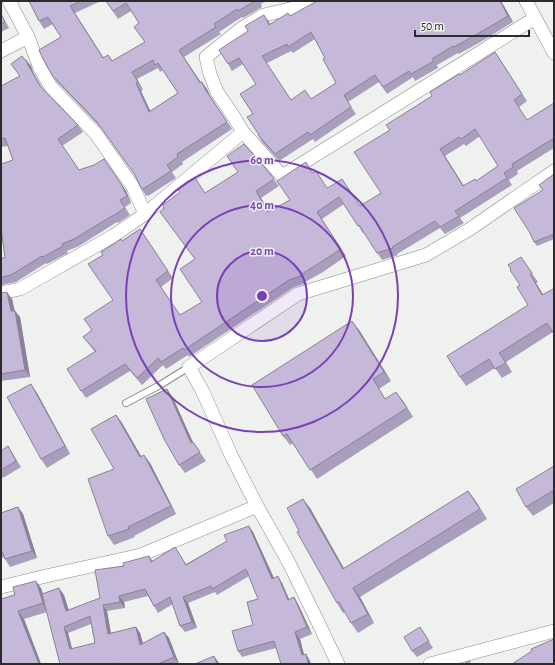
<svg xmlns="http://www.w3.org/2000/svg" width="555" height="665" font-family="'Alegreya Sans',sans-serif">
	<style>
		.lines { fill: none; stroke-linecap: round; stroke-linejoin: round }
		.service-casing { stroke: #898c89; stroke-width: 8 }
		.minor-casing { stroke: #898c89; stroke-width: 14 }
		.service { stroke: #fff; stroke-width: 6 }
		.minor { stroke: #fff; stroke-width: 13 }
		.wall { fill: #a99ebb; fill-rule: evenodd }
		.shaded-wall { fill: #8a8198 }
		.building { fill: #c5b8d9; stroke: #8a8198; fill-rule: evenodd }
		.ring { fill: none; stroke: #7a40b6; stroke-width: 2 }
		.centre { fill: #7a40b6; stroke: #eef1ed; stroke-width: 2 }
		.ring-label { font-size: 12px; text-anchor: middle; font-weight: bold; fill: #7a40b6; stroke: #eef1ed; stroke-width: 3; stroke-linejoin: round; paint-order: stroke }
	</style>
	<rect width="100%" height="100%" fill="#eef1ed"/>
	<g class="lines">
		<defs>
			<path id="service" d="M126 403 160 385 189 367"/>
			<path id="minor" d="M9 1 28 37 40 68 51 87 96 134 133 187 145 214
				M309 1 298 7 264 15 242 28 206 57 210 74 217 92 234 117 243 132 282 176 535 18
				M526 1 554 53
				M1 51 28 37
				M1 293 20 289 113 236 145 214 188 178 243 132
				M1 587 46 576 141 555 257 506
				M338 664 317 620 288 561 257 506 231 455 203 392 189 367 298 294 426 255 470 229 554 171
				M430 664 554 631"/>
		</defs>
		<use href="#service" class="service-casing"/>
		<use href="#minor" class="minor-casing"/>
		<use href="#service" class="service"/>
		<use href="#minor" class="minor"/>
	</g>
	<path class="wall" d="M29 1H101L75 13 104 58 108 55 113 61 145 42 139 23 131 11 118 19 106 1H266L261 4 262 7 243 18 242 17 219 32 221 34 184 57 201 82 207 89 210 96 232 129 182 162 183 164 172 172 176 178 148 196 147 195 146 196 141 188 135 175 102 129 57 82 52 75 61 37 53 24 44 29 39 21ZM158 68 160 72 163 70 178 93 150 111 141 91 143 90 137 79Z
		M501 1 513 22 484 40 459 54 458 53 437 65 438 68 415 81 413 77 387 94 379 82 348 102 356 114 315 142 313 139 279 161 262 142 258 135H259L253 114 256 84 243 64 232 71 228 64 269 22 270 25 290 16ZM315 39 325 58 336 83 311 99 291 100 267 63 291 51 293 53Z
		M1 13 9 28 1 32Z
		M495 52 527 101 519 107 527 120 554 103V148L517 171 518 174 509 180 512 185 460 218 464 223 445 234 440 228 397 254 398 255 382 260 364 233H363L344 204 322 219 346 256 323 272 305 282 306 283 294 287 189 357 188 355 166 369 163 365 142 385 130 371 86 398 81 391 95 352 83 337 92 330 113 300 122 241 140 229 173 278 161 287 180 315 202 302 195 259 205 193 267 170 279 186 261 198 269 212 290 200 313 172 327 188 361 206 381 193 390 130 460 75ZM480 136 498 166 476 181 464 186 445 156 464 144 466 146Z
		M25 60 31 66 33 72 42 88 78 125 83 132 62 146 79 170 94 165 104 159 126 191 131 203 125 207 130 215 118 223 117 222 79 246 67 251 68 253 47 264 46 263 16 282 1 285V258H5L13 160 8 146 1 147V86L20 76Z
		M554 174V239L537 246 534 242 543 190Z
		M521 257 538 282 536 283 543 295 553 332 506 362 512 372 502 378 495 368 466 386 460 377 528 305 520 285 511 269Z
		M1 293 12 299 15 311 20 317 30 377 1 381Z
		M359 330 391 381 379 389 385 399 403 401 413 417 317 479 293 443 290 445 283 436Z
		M37 393 70 454 47 468 41 459Z
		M173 398 193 442 206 461 185 473 179 465Z
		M116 415 122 423 141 456 150 463 176 514 134 536 135 537 114 545 108 536 114 469Z
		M8 446 21 467 3 478 1 475V451Z
		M554 466V503L533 516 526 507Z
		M468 491 487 519 360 597 374 623 358 633 351 623 345 612 343 613 337 603 299 531 310 508 344 568Z
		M18 507 23 514 37 558 10 567 5 559 4 557 1 558V513Z
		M249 526 253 532 274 578 282 583 289 599 294 597 298 604 312 634 300 639 304 655 306 654 310 661 276 648 242 657 238 651 253 625 258 599 249 576 217 595 215 592 188 603 197 628 185 632 180 626 173 604 158 613 148 596 124 602 125 608 107 611 111 633 136 627 140 633 143 643 164 632 169 638 179 664H60L47 612 24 619 41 664H1V599L41 588 43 594 64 595 68 610 100 598 124 566 149 556 153 561 175 547 186 564 227 541ZM91 624 95 643 72 649 68 633Z
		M420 627 433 648 417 657 412 651Z"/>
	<path class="shaded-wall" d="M500 1H501L513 22 508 16Z
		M264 15 269 22 273 32 269 25Z
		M26 60 31 66 33 72 45 92 28 65Z
		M132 72 137 79 143 90 138 82Z
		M202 82 207 89 210 96 232 129 205 89Z
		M136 83 141 91 154 119 149 112Z
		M440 149 445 156 468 193 463 186Z
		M121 184 126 191 131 203 127 196Z
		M256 191 261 198 273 219 268 212Z
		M530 274 536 283 549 304 542 295Z
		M7 292 12 299 16 318 11 311Z
		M15 311 20 317 30 377 25 370Z
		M352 321 359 330 391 381 384 372Z
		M31 384 37 393 70 454 65 446Z
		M167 389 173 398 197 452 191 443Z
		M396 392 403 401 413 417 407 408Z
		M116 415 122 423 146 465 140 457Z
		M144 455 150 463 176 514 171 506Z
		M468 491 475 500 487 519 480 509Z
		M303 499 310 508 349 578 343 569Z
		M18 507 23 514 37 558 32 551Z
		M249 526 253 532 277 585 272 579Z
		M278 576 282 583 292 606 288 600Z
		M36 581 41 588 48 611 43 603Z
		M59 588 64 595 71 617 66 611Z
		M353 588 360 597 374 623 368 614Z
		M119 596 124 602 125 608 120 602Z
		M183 597 188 603 197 628 192 622Z
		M294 597 298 604 312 634 307 627Z
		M103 605 107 611 112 640 108 634Z
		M18 611 24 619 41 664H39Z
		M64 627 68 633 74 656 70 649Z
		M136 627 140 633 145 651 140 645Z
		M164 632 169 638 179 664 174 657Z
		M295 632 300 639 306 662 302 655Z
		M306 654 310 661 311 664H308Z
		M214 656 219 663V664H217Z"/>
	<path class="building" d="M29 1H81L70 6 103 58 108 55 112 61 145 42 134 27 139 23 126 3 113 11 106 1H255L238 11 237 9 214 24 216 27 179 50 200 83 202 82 205 89 227 122 177 154 178 157 167 165 171 171 143 189 142 188H141L135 175 97 122 52 75 42 57 39 50 61 37 48 17 39 21ZM153 60 155 65 158 63 178 93 149 112 136 83 138 82 132 72Z
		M317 1H500L508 16 479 33 454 47 453 46 432 59 434 61 411 74 409 71 383 87 375 75 344 95 351 107 310 135 308 132 275 154 258 135H259L247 117 253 114 240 94 256 84 239 58 228 64 219 50 248 31 245 26 262 16 264 15 269 25 288 13 290 16ZM311 32 325 58 323 59 336 83 311 99 305 90 291 100 262 56 287 44 288 47Z
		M1 14 5 22 1 24Z
		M495 52 522 94 514 100 527 120 554 103V138L512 164 513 167 504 173 507 178 455 211 459 216 440 227 435 221 392 247 393 248 377 253 359 225 358 226 339 197 317 212 341 249 318 264 300 275 301 276 289 280 184 350 183 348 161 362 158 358 137 378 125 364 81 391 67 369 96 351 83 337 92 330 84 319 113 300 88 264 103 255 101 252 121 239 122 241 140 229 168 271 156 280 180 315 202 302 180 269 195 259 160 212 164 209 163 205 180 192 178 190 195 178 205 193 238 172 227 156 244 144 267 170 274 179 256 191 268 212 290 200 277 181 306 162 312 173 316 171 327 188 331 186 342 179 360 206 381 193 354 152 390 130 386 125 432 96 430 92 459 74 460 75ZM475 129 498 166 476 181 475 179 463 186 440 149 459 137 461 139Z
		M22 56 25 60H26L28 65 40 86 78 125 58 139 79 170 94 165 104 159 121 184 127 196 120 200 125 208 113 216H112L74 239 62 244 63 246 43 257 42 256 11 275 1 277V258H5L1 228V164L13 160 5 138 1 139V86L20 76 11 64Z
		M554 174V234L534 242 530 233 514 208 543 190 539 185Z
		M521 257 532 273 530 274 542 295 553 289 554 291V334L547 323 499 353 506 363 495 369 489 359 460 377 447 356 528 305 517 287 520 285 510 270 511 269 508 265Z
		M7 292 11 311H15L25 370 1 374V293Z
		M352 321 384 372 373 379 385 399 396 392 407 408 310 470 287 434 283 436 252 385Z
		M31 384 65 446 41 459 7 397Z
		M167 389 191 443 193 442 200 452 179 465 164 439 146 399Z
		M116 415 140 457 144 455 171 506 128 527 129 529 108 536 88 479 114 469 91 429Z
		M8 446 16 461 1 470V451Z
		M554 466V490L526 507 516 489Z
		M468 491 480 509 353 588 368 614 351 623 339 602 337 603 297 532 299 531 287 508 303 499 343 569Z
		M18 507 32 551 5 559 1 549V513Z
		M249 526 272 579 278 576 288 600 294 597 307 627 295 632 302 655 306 654 308 664H281L274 641 238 651 232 631 253 625 247 602 258 599 246 569 212 589 211 586 183 597 192 622 180 626 170 597 154 606 145 589 119 596 120 602 103 605 108 634 136 627 140 645 164 632 174 657 158 664H119V663L116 664H60L42 594 59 588 66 611 100 598 95 570 124 566 123 563 149 556 151 562 175 547 186 565 227 541 224 535ZM90 616 95 643 70 649 64 627Z
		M36 581 43 603 18 611 39 664H1V599L15 595 13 587Z
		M420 627 429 641 412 651 404 637Z
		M554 639V664H512L532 651 531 649Z
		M214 656 217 664H195Z
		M469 661 471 664H464Z"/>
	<circle cx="262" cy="296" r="45" fill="#7a40b6" fill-opacity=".12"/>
	<g class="ring">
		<circle cx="262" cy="296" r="45"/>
		<circle cx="262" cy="296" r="91"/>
		<circle cx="262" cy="296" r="136"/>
	</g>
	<circle cx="262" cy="296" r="6" class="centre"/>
	<g class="ring-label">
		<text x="262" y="164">60 m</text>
		<text x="262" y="209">40 m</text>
		<text x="262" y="255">20 m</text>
	</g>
	<rect width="555" height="665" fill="none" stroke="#2a2b2a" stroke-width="4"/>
	<path d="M415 30v6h114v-6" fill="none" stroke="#2a2b2a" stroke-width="2"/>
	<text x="421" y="30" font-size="12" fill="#2a2b2a" stroke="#eef1ed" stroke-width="3" paint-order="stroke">50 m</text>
</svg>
